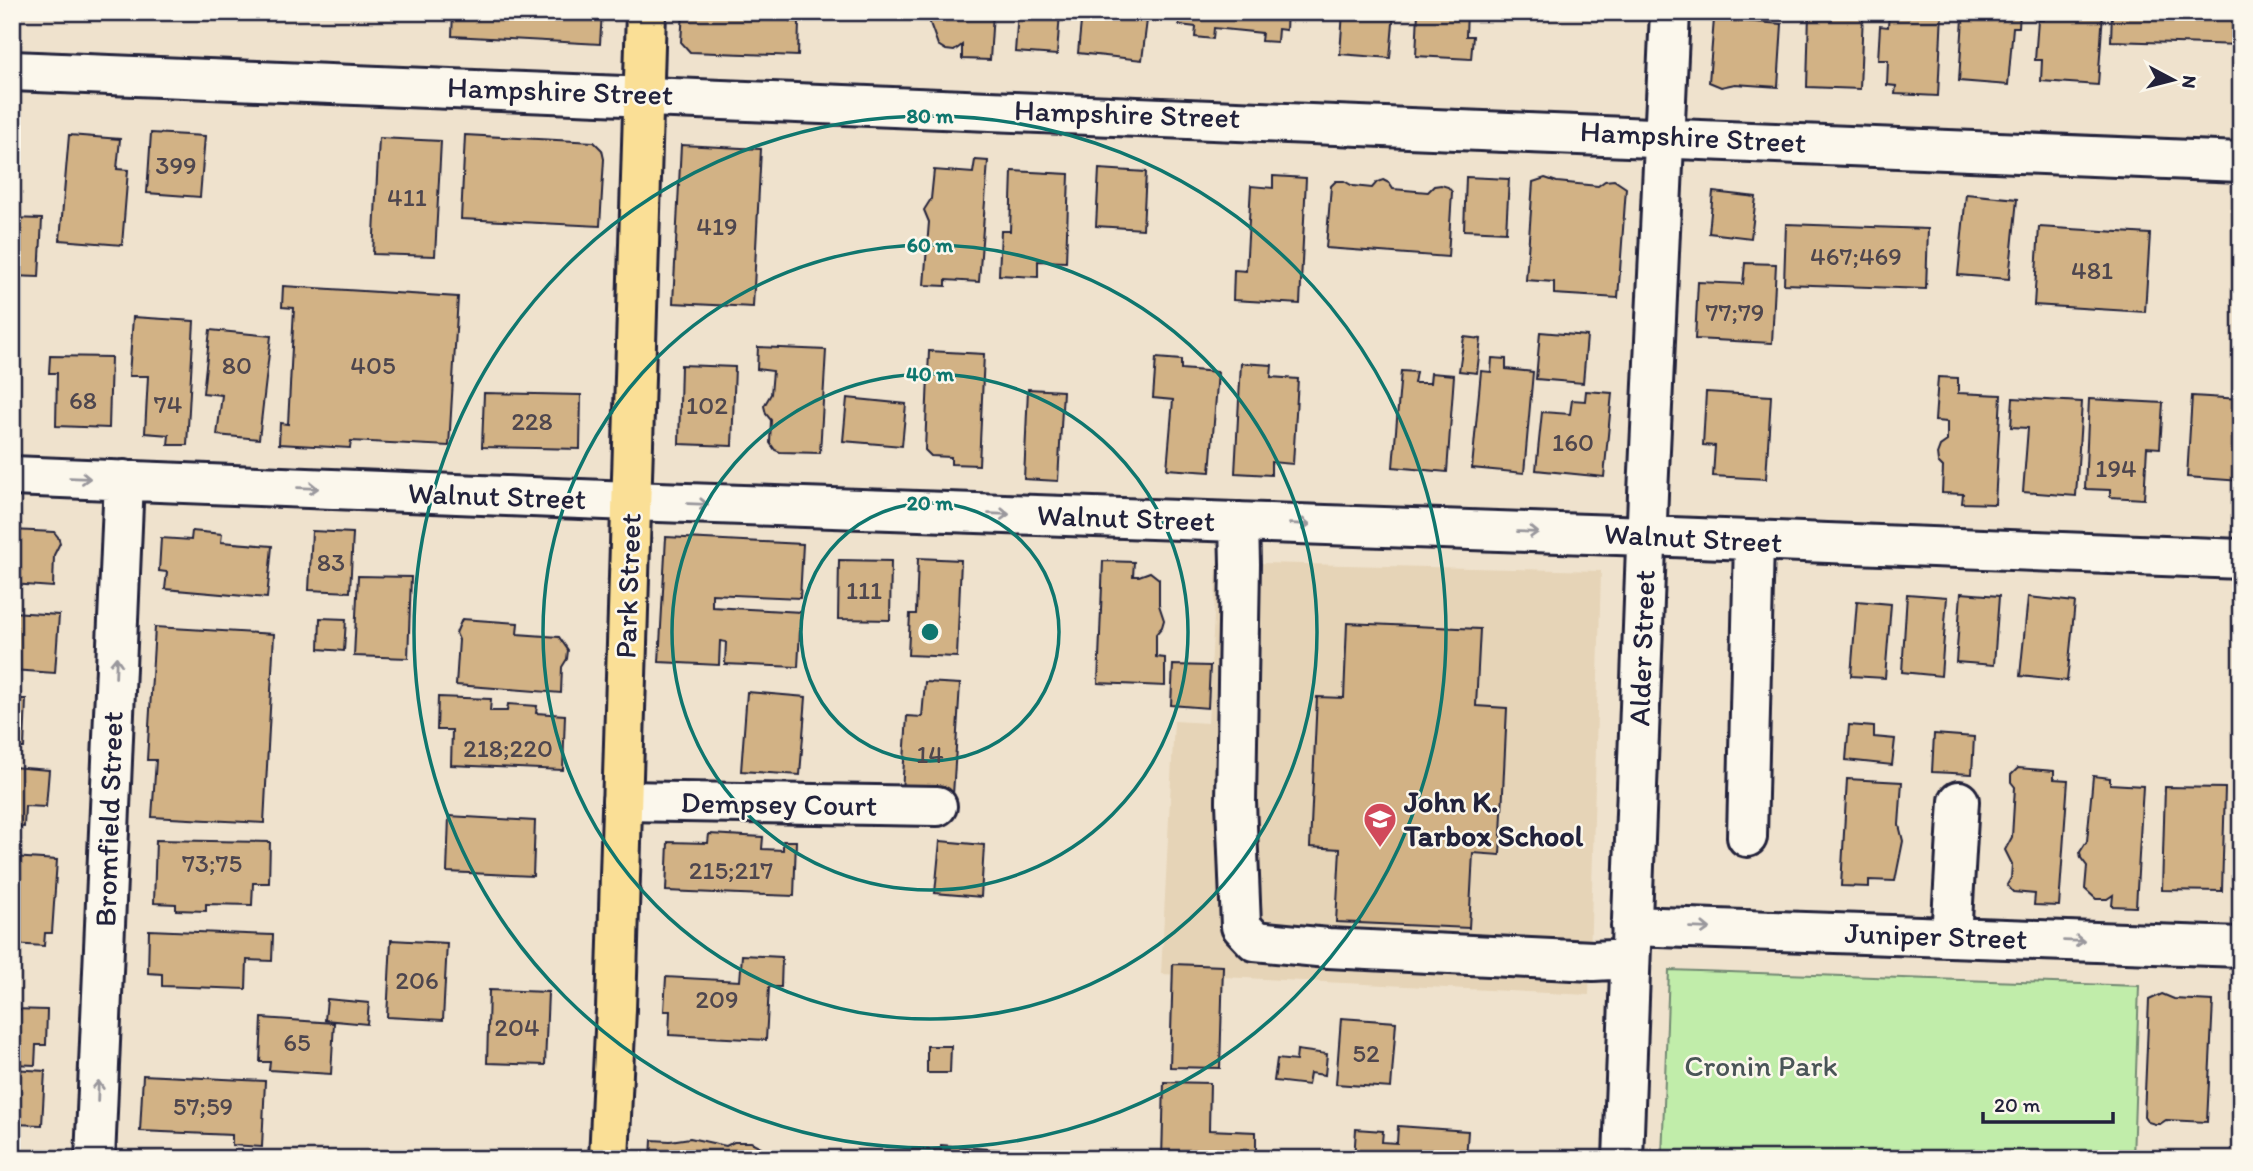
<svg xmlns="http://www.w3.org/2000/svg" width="2253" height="1171" font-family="Itim,sans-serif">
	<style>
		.built { fill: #e6d4b7 }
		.green { fill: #c1edaa; stroke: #728872; stroke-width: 2 }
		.building { fill: #d2b285; stroke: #22223b; stroke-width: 2 }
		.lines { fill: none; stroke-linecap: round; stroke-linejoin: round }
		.minor-casing { stroke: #22223b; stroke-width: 44 }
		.major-casing { stroke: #22223b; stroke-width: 44 }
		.minor { stroke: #fbf7ec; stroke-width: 38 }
		.major { stroke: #fadf96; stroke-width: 38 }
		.oneway { stroke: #99979c }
		.ring { fill: none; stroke: #0f766e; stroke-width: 3.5 }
		.labels { text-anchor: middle; stroke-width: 5; stroke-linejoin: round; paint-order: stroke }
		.number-label { font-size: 26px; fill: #4e464e }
		.street-label { font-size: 30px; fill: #22223b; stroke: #fbf7ec }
		.poi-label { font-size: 30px; font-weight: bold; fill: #22223b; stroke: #fbf7ec; text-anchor: start }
		.park-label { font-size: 30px; fill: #4a5557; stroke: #fbf7ec }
		.centre { fill: #0f766e; stroke: #fbf7ec; stroke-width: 3.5 }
		.ring-label { font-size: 21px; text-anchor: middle; font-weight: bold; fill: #0f766e; stroke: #fbf7ec; stroke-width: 5; stroke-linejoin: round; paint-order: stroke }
	</style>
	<rect width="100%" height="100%" fill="#efe2cd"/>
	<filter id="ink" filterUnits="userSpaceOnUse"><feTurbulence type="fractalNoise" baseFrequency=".0143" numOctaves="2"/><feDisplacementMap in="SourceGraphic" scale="14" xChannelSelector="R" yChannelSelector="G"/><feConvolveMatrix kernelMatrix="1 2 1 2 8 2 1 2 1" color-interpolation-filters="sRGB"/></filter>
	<g filter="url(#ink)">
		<path class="built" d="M1217 562 1601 571 1589 995 1161 974 1174 721 1208 723Z"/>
		<path class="green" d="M1669 970 2139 986 2133 1159H1662Z"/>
		<path class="building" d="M453 12H602L600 44 452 36Z
			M683 12H791L790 21 799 22 798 56 690 52 681 42Z
			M931 12H993L990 60 962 59V45L954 51 946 50 938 45 930 23Z
			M1018 12H1060L1057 55 1015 52Z
			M1082 12H1148L1142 60 1078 53Z
			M1181 12H1287L1286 30 1278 29 1277 42 1261 41 1262 33 1214 28 1213 39 1195 37 1196 27 1179 25Z
			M1343 12H1394L1390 58 1340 54Z
			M1418 12H1467L1466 36H1473L1471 59 1416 56Z
			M1809 12H1863L1860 89 1807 87Z
			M1889 12H1942L1938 96 1895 94 1896 86 1887 85 1888 60H1878L1880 26 1888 27Z
			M1975 12H2020L2019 27H2013L2008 85 1959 81 1963 18 1975 19Z
			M2044 12H2103L2098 85 2041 81 2042 60H2035L2038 20H2044Z
			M2112 12H2241V45L2111 41Z
			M1714 19 1782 24 1778 87 1735 84 1721 87 1709 82Z
			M151 133 205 136 200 197 147 193Z
			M69 135 120 139 117 169 128 170 122 245 60 240Z
			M465 135 594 142 602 150 604 159 600 226 461 219Z
			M379 138 441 141 435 256 373 254Z
			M681 145 761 149 753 307 673 303Z
			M975 160 988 161 979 282 946 280V286L924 285 929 222 924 210 931 199 934 170 973 173Z
			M1099 169 1146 172 1143 229 1096 226Z
			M1012 171 1069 174 1066 262 1038 261V277L999 275 1001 231H1010Z
			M1273 176 1306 178 1300 304 1233 300 1234 270 1246 271 1251 186 1273 188Z
			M1466 177 1509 179 1506 232 1464 230Z
			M1545 178 1557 182 1598 186 1605 181 1614 180 1626 188 1618 298 1554 294V282L1526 280 1533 182Z
			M1383 180 1389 183 1393 189 1428 192 1434 186 1441 185 1448 187 1452 192 1448 257 1326 248 1331 186 1336 181H1344L1353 186 1372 188 1377 182Z
			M1713 192 1756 197 1751 238 1709 233Z
			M1966 194 2017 199 2009 279 1958 275Z
			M12 218 42 219 39 277 12 276Z
			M1786 224 1928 229 1926 289 1784 284Z
			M2039 227 2150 234 2145 312 2034 305Z
			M1745 263 1776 264 1772 343 1695 339 1698 282 1743 284Z
			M283 286 458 297 449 446 351 441 350 448 279 444 280 423 288 424 294 308 282 307Z
			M133 317 194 321 187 445H168L169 435 145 433 148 376H129Z
			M210 330 271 336 259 439 217 435 222 395 203 393Z
			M1540 332 1587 336 1583 383 1536 379Z
			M1464 337 1481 339 1477 373 1459 371Z
			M758 347 826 350 820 453 780 452 775 450 770 443 771 420 766 414 764 406 771 394 773 371 757 369Z
			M929 351 984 354 979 465 951 464V457L931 456 925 450Z
			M50 356 111 357 109 428 56 426 57 373H49Z
			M1156 358 1181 360V369L1218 372 1210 472 1167 469 1173 400 1153 398Z
			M1492 358 1506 359V369L1533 372 1524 473 1472 468 1481 371 1491 372Z
			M1241 363 1272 365 1271 377 1298 379 1293 464 1271 462V475L1235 473Z
			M681 365 735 367 732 446 679 444Z
			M1401 371 1416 372 1414 383H1430L1431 373 1454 375 1447 472 1393 467Z
			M1938 377 1958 378V393L2001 395 1995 504 1962 503 1963 494 1942 493 1943 467 1938 462 1937 454 1940 446 1947 441V422L1935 421Z
			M1028 389 1063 391 1058 481 1024 479Z
			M1586 391 1612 393 1604 477 1536 470 1542 412 1570 414 1572 400 1585 401Z
			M1706 392 1771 396 1766 479 1713 476 1715 446 1703 445Z
			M484 393 581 395 580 449 482 447Z
			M2192 396 2241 399V481L2187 477Z
			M847 398 906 404 902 446 843 441Z
			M2013 398 2082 402 2076 496 2023 492 2028 428 2011 427Z
			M2089 399 2163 403 2160 448 2147 447 2144 499 2110 497V490L2085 489Z
			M12 530 54 532 58 537 60 543 54 555 53 587 12 584Z
			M192 531 222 534 221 542 272 546 267 598 165 589 167 572 159 571 161 538 191 540Z
			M312 531 353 533 350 592 309 590Z
			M666 537 803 544 800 598 712 594V607L801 612 798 667 725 664 726 642 720 641 719 665 659 662Z
			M918 558 961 560 957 657 908 655 910 614H916Z
			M839 560 891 561 890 620 838 619Z
			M1103 561 1134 562 1133 576H1139L1150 572 1159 579V605L1164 620 1162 627 1156 634V657L1165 658V686L1098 683Z
			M358 576 411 577 408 658 354 656Z
			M1961 593 1999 596 1994 665 1956 662Z
			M1907 594 1947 597 1941 676 1902 672Z
			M2028 597 2075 602 2067 681 2020 676Z
			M1857 601 1891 604 1885 678 1851 676Z
			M12 612 59 615 55 673 12 670Z
			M320 618 346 619 344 651 319 649Z
			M462 619 518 623 517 634 559 637 568 650 567 659 562 667 561 693 456 685 459 640 456 633Z
			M1347 623 1480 629 1476 706 1507 708 1500 855 1473 853 1469 928 1336 922 1340 849 1310 847 1317 697 1344 698Z
			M155 627 274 634 264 823 152 817 156 760H147Z
			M1173 665 1210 666 1208 708 1171 705Z
			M925 682 960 684 953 795 902 791 907 716 922 717Z
			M747 692 806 697 800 775 741 771Z
			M438 697 491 699 490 711H507L508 704 537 706 536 713 565 715 563 770 451 765 452 730H437Z
			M12 699H26L24 748H12Z
			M1849 725 1874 727V737L1895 739 1892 765 1846 760Z
			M1934 734 1974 737 1972 774 1932 772Z
			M12 767 49 770 46 807 25 806 24 827 12 826Z
			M2018 768 2054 771V779L2068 780 2059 906 2034 905 2035 894 2013 892 2007 885 2011 878 2012 864 2005 850 2012 837 2015 787 2011 782V775Z
			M2093 776 2110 778V784L2143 786 2136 907 2112 906 2113 895 2107 899H2096L2085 889 2087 866 2081 858 2080 852 2087 841Z
			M1847 779 1902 782 1899 825 1903 841 1895 881 1869 880V887L1841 886Z
			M2165 787 2225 788 2222 891 2162 890Z
			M449 816 535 821 533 876 447 872Z
			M709 834 763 837 762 849 783 850V841H796L794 896 666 891 668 842 708 843Z
			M156 840 270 842 269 883H253L252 905 206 904V911L176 910V904L154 903Z
			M940 841 984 845 981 897 935 893Z
			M12 857 57 860 52 933H45L44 946 12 944Z
			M149 930 273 935 272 961 247 960 246 989 162 986V974L148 973Z
			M391 940 447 943 443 1020 387 1017Z
			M742 955 782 957 781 987H769L766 1040 669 1035 670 1011H664L666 977 740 981Z
			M1173 964 1223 966 1220 1068 1170 1067Z
			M489 990 548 992 545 1065 487 1063Z
			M2162 994 2174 999 2213 1001 2207 1122 2166 1120 2160 1124H2155L2148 1122 2144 1116 2149 1000Z
			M327 999 369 1003 367 1024 325 1020Z
			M12 1009 47 1010 46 1045H36L35 1065 12 1064Z
			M262 1018 334 1023 331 1074 269 1070 270 1062H260Z
			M1341 1018 1396 1022 1391 1088 1336 1084Z
			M927 1046H951L950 1073H927Z
			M1297 1050 1327 1054 1325 1075 1310 1073 1308 1085 1274 1081 1277 1059 1296 1061Z
			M12 1069 45 1071 42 1125 12 1124Z
			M143 1075 265 1081 262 1147 232 1145V1135L140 1131Z
			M1164 1082 1210 1083 1209 1130 1256 1132V1159H1162Z
			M1398 1126 1468 1131 1466 1159H1354L1356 1129 1383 1131 1382 1142 1397 1143Z
			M690 1138 726 1146 734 1142H751L761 1147 760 1159H651L652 1140 670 1141Z
			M941 1145 1095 1158V1159H940Z
			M141 1153 262 1157V1159H141Z"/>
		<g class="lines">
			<defs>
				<path id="minor" d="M12 71C755 97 1498 128 2241 162
					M12 476 630 501 1646 536 2241 559
					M1239 522 1240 564 1236 802 1241 926 1255 941 1328 948 1593 961 1630 959
					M622 801 937 806
					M1747 837 1754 541
					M1631 926 2241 947
					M1951 937 1959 801
					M95 1159 124 480
					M1623 1159 1648 494 1670 12"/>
				<path id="major" d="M609 1159 616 1009 646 12"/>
			</defs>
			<use href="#minor" class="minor-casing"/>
			<use href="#major" class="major-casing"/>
			<use href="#minor" class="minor"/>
			<use href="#major" class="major"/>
		</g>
		<defs><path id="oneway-shaft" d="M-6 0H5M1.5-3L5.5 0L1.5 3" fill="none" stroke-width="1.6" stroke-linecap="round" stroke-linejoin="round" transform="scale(1.75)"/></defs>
		<g class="oneway">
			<use href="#oneway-shaft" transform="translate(80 478) rotate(2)"/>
			<use href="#oneway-shaft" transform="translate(308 488) rotate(2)"/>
			<use href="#oneway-shaft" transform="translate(698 504) rotate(2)"/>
			<use href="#oneway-shaft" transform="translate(999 514) rotate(2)"/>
			<use href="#oneway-shaft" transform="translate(1300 524) rotate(2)"/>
			<use href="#oneway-shaft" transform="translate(1528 532) rotate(2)"/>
			<use href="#oneway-shaft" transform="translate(116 667) rotate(-88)"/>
			<use href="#oneway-shaft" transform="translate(1700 928) rotate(2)"/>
			<use href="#oneway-shaft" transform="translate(2074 941) rotate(2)"/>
			<use href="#oneway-shaft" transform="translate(98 1091) rotate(-88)"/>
		</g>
	</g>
	<g class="ring">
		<circle cx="930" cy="632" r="129"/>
		<circle cx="930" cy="632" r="258"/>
		<circle cx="930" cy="632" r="387"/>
		<circle cx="930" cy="632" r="516"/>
	</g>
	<defs>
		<symbol id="school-pin" viewBox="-11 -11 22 30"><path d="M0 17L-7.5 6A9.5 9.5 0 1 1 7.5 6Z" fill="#d1495b" stroke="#fbf7ec"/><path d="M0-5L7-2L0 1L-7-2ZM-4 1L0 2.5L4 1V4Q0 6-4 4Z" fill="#fff"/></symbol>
	</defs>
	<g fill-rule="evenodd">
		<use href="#school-pin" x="1361" y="800" width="38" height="52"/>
	</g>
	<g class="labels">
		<g class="number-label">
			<text x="176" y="174">399</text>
			<text x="407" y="206">411</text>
			<text x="717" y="235">419</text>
			<text x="1856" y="265">467;469</text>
			<text x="2092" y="279">481</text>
			<text x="1735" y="321">77;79</text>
			<text x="237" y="374">80</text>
			<text x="373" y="374">405</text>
			<text x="83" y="409">68</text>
			<text x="168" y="413">74</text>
			<text x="707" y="414">102</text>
			<text x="532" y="430">228</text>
			<text x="1573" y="451">160</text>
			<text x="2116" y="477">194</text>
			<text x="331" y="571">83</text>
			<text x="864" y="599">111</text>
			<text x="508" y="757">218;220</text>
			<text x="930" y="763">14</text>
			<text x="212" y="872">73;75</text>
			<text x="731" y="879">215;217</text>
			<text x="417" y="989">206</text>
			<text x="717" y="1008">209</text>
			<text x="517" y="1036">204</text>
			<text x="297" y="1051">65</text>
			<text x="1366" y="1062">52</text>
			<text x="203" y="1115">57;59</text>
		</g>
		<g class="street-label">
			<text transform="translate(560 91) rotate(2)" y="10">Hampshire Street</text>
			<text transform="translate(1127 114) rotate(2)" y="10">Hampshire Street</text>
			<text transform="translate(1693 137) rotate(3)" y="10">Hampshire Street</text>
			<text transform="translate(497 496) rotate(2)" y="10">Walnut Street</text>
			<text transform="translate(1126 518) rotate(2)" y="10">Walnut Street</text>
			<text transform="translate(1693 538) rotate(3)" y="10">Walnut Street</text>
			<text transform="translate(628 586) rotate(-88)" y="10">Park Street</text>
			<text transform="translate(1642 648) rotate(-88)" y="10">Alder Street</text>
			<text transform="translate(779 804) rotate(1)" y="10">Dempsey Court</text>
			<text transform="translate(109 819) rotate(-88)" y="10">Bromfield Street</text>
			<text transform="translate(1936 936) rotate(2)" y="10">Juniper Street</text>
		</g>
		<g class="poi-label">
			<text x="1404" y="812">John K.<tspan x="1404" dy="34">Tarbox School</tspan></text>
		</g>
		<g class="park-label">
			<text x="1761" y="1076">Cronin Park</text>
		</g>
	</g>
	<circle cx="930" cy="632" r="10" class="centre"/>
	<g class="ring-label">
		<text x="930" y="123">80 m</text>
		<text x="930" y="252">60 m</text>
		<text x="930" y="381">40 m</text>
		<text x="930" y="510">20 m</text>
	</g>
	<rect width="2253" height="1171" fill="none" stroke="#fbf7ec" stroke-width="42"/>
	<rect x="21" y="21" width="2211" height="1129" fill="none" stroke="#22223b" stroke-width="2.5" filter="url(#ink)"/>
	<g transform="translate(2173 80) rotate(97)" stroke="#fbf7ec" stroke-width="5" paint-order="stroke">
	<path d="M0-5L12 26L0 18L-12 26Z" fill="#22223b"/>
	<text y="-10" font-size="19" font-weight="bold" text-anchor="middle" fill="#22223b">N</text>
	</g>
	<path d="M1983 1112v10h130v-10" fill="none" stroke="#22223b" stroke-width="3.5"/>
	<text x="1994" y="1112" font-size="21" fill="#22223b" stroke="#fbf7ec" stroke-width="5" paint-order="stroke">20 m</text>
</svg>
